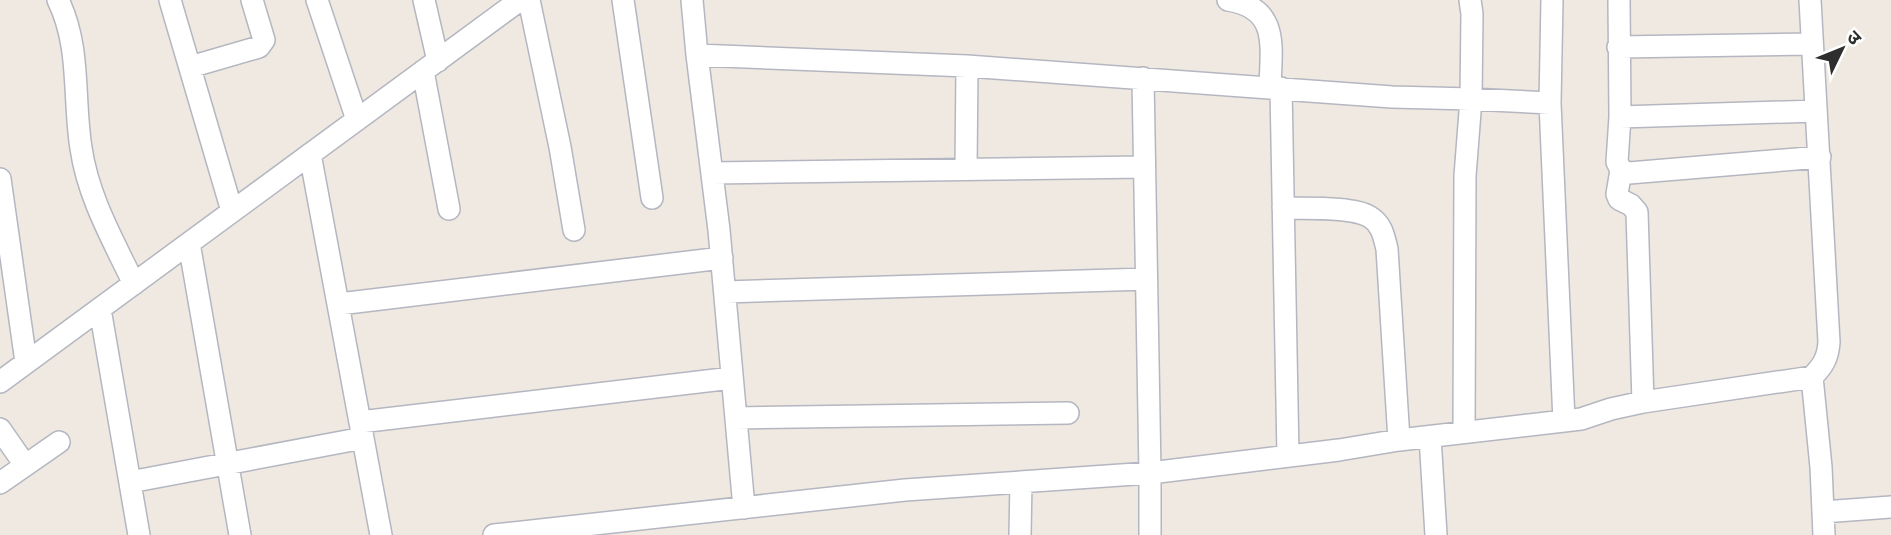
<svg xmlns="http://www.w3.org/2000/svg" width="1891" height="535" font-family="'Archivo Narrow','Noto Sans Devanagari',sans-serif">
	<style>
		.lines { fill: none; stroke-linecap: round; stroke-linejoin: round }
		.minor-casing { stroke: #b4b7c1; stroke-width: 24 }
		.minor { stroke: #fff; stroke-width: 21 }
	</style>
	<rect width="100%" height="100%" fill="#efe9e1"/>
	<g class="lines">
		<defs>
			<path id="minor" d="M58 0C81 47 73 98 81 148 88 197 113 240 134 284
				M170 0 232 211
				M317 0 357 120
				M424 0 438 61
				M529 0 560 147 574 230
				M623 0 652 198
				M692 0 697 55 719 230 744 508
				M1228 0C1280 8 1271 47 1270 87
				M1552 0 1550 103 1564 421
				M1619 0 1620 117 1617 162 1621 170 1617 194 1619 199 1631 205 1637 212 1643 402
				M1810 0 1829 342C1828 358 1823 366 1812 377L1821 467 1824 535
				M1618 47 1812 44
				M697 55 967 66 1392 97 1471 99 1550 103
				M190 67 259 47 264 40 252 0
				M423 71 449 209
				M1143 78 1150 473V535
				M1281 88 1288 456
				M1620 117 1816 111
				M310 154 381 535
				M966 169 967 66
				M1621 170 1629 173 1820 157
				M712 173 1144 167
				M0 179 26 362
				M1283 208C1304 209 1353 206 1370 217 1382 224 1384 237 1387 249L1399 440
				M189 243 240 535
				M725 292 1146 279
				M339 304 722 258
				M100 309 139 535
				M0 382 520 0
				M736 418 1068 413
				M360 422 732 378
				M0 429 25 465
				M1464 432 1465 176 1471 99 1472 14 1470 0
				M1430 437 1436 535
				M130 482 363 438
				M0 483 59 442
				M1823 512 1891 507
				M494 535 905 490 1150 473 1339 450 1399 440 1581 419 1611 409 1643 402 1812 377
				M1020 535 1021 482"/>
		</defs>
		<use href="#minor" class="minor-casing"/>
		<use href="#minor" class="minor"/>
	</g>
	<g transform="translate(1842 49) rotate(47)" stroke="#ffffff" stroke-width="5" paint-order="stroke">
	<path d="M0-5L12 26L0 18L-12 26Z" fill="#2e2e2e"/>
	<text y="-10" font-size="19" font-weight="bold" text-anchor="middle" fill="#2e2e2e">उ</text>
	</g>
</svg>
